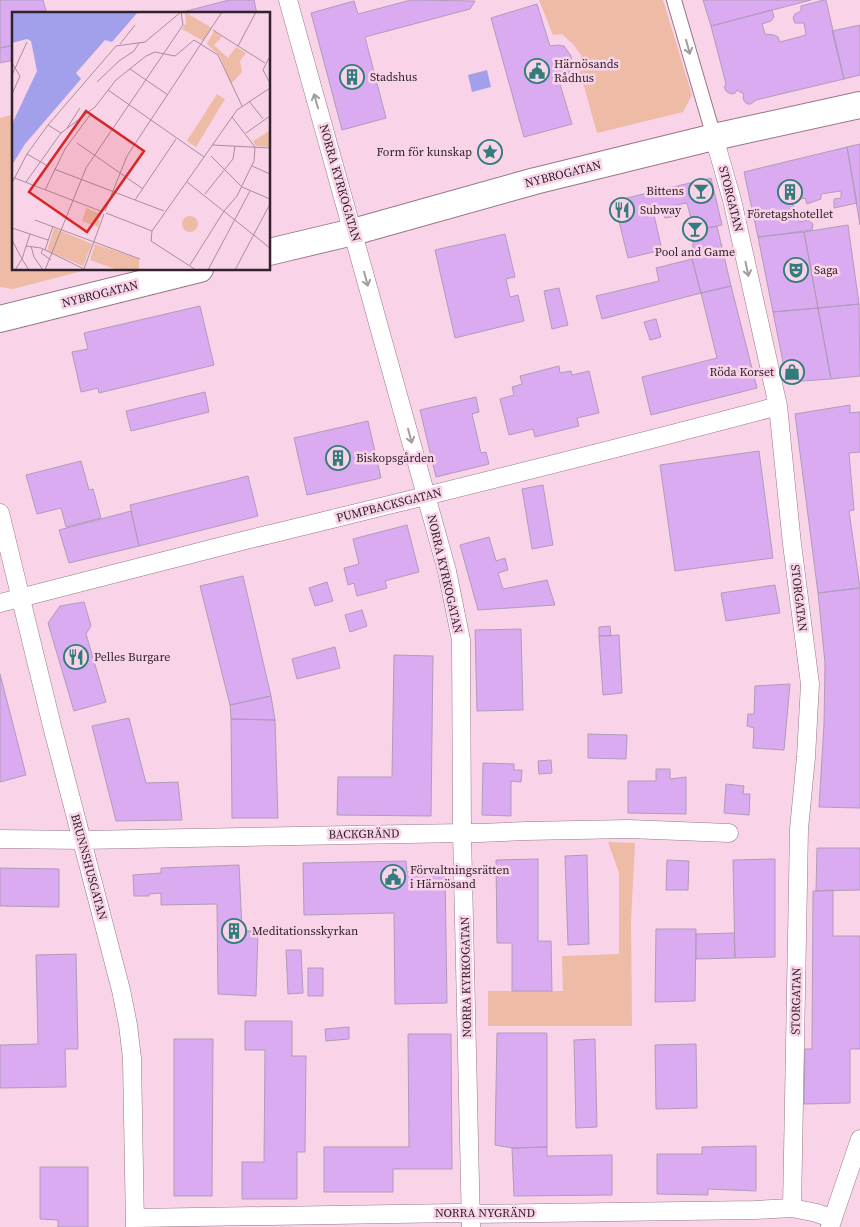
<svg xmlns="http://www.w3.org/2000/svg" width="860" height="1227" font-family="'Source Serif 4',serif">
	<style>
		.green { fill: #edbba6 }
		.water { fill: #a3a0eb }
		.building { fill: #daabf0; stroke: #b09cba }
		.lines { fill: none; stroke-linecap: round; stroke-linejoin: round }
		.pedestrian-casing { stroke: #977688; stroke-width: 16 }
		.minor-casing { stroke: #977688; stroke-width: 19 }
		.secondary-casing { stroke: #977688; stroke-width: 28 }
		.pedestrian { stroke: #fff; stroke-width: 14 }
		.minor { stroke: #fff; stroke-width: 18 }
		.secondary { stroke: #fff; stroke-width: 26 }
		.oneway { stroke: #a29ca0 }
		.labels { text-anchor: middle; stroke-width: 5; stroke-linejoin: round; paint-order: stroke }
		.poi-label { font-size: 12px; fill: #31232b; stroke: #f9d4e8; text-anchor: start }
		.street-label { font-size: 12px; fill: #31232b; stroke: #f9d4e8 }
		.inset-road { fill: none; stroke: #a98d9c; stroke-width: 1 }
		.view { fill: #d62828; fill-opacity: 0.15; stroke: #d62828; stroke-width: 2.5 }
		.inset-edge { fill: none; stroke: #31232b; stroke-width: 2.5 }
	</style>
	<rect width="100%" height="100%" fill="#f9d4e8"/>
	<path class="green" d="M539 0H663L692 95 683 112 597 133 580 72 581 55 573 44 562 34 553 35Z
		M14 114V269H90L13 289 0 287V118Z
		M608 842 635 843 631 921 632 1026H488V991H563L562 956 619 954V873Z"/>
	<path class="water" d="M487 70 491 87 472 92 468 75Z"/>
	<path class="building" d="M0 0H43L47 14H14V45L0 48Z
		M229 0H254L257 14H175Z
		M411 0 475 1 470 9 365 37 386 118 342 130 311 13 354 1 358 14Z
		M703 0H811L711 26Z
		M824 0H826L844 79 756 100 751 104H747L744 101 743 97 744 94 737 90 735 93 732 94 729 93 726 91 724 87 726 84 711 26 772 10 774 17 771 21 762 24 765 34 774 35 778 37 780 42 806 35 804 23H795L793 18 795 14 801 11V6Z
		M537 4 550 46 558 45 564 46 571 56 572 66 567 77 559 81 572 124 524 137 491 18Z
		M860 25V75L844 79 832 31Z
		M14 45V60L0 63V48Z
		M860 144V225L847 147Z
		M847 147 857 203 834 208V199L841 198V191L821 194V199L807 204 805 198 792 201 799 222 808 220 813 224 812 230 758 237 744 172Z
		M711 178 722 225 694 231 687 203 676 205 678 215 671 217 665 218 663 209 653 211 662 250 628 258 614 201Z
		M848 225 859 304 818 308 804 232Z
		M717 226 731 286 701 293 692 259 694 231Z
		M804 232 818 308 773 312 758 237Z
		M505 234 515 277 506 279 510 297 518 295 524 321 455 338 435 250Z
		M692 259 701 293 602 319 596 296 659 281 656 268Z
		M731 286 757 388 651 415 642 377 717 358 701 293Z
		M559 288 568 325 552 329 544 291Z
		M859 304 860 376 831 379 818 308Z
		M200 306 214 365 99 393 98 388 81 392 72 352 88 349 84 333Z
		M818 308 831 379 787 382 773 312Z
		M656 319 661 337 650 340 644 322Z
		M559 366 560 373 571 371 572 375 589 371 599 413 577 418 579 426 535 437 533 429 509 435 500 399 514 395 512 387 522 384 520 376Z
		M205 392 209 412 131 431 126 411Z
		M476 397 479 412 472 414 481 453 486 452 489 464 436 477 420 410Z
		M850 405V413L860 412V452L849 453 854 510 849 511 860 588 818 593 795 414Z
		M368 421 381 478 307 495 294 438Z
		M759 451 773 558 675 571 660 465Z
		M81 461 89 490 93 489 101 518 66 527 61 508 37 514 26 475Z
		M248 476 258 516 139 546 130 505Z
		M543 485 553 545 532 549 522 489Z
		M131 511 139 546 69 563 59 530Z
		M407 525 419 572 385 581 387 588 357 596 354 583 348 585 344 568 359 564 353 539Z
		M489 537 496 561 505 558 508 570 498 573 503 589 547 580 555 605 478 610 460 545Z
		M243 576 271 696 230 705 200 586Z
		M327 582 333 601 315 606 309 588Z
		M775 585 780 613 726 621 721 593Z
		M860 588V808L819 807 824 724 825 663 818 593Z
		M84 602 91 626 86 634 106 702 74 711 48 623 60 606Z
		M362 610 367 626 350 632 345 615Z
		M610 626 611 636H599V627Z
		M521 629 523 710 477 711 475 630Z
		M619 635 622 693 603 695 599 636Z
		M335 647 340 668 297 679 292 659Z
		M394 655 433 656 431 816 337 815 338 777H392Z
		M0 674 26 775 0 782Z
		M790 684 784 750 753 748 754 728 747 726 748 714H754L755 686Z
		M271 696 275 720 231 719 230 705Z
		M129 718 146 783 178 782 182 820 116 821 92 726Z
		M231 719 275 720 278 818H232Z
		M588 734 627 735 626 759 588 758Z
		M551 760 552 773 539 774 538 761Z
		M483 763 514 764V770H522L521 782 511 781V816L482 815Z
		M656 769H670V779L686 777V814L628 813V781H656Z
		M726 784 744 786 743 794H750L749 815 724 813Z
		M817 848H860V890L816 891Z
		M587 855 589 944 568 945 565 856Z
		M538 859V941H551L552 991H512V943H497L496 860Z
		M775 859V957L735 958 733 860Z
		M667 860 689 861 688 890H666Z
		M406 861 407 872H445L447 1003 395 1004 394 913 304 915 303 863Z
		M239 865 242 930 258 932 256 996 218 994 217 904 161 905V893L149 894V896H134L133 875 161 873V868Z
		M0 868 59 869V907L0 906Z
		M833 890V936H860V1049H850V1103L804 1104 805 1049H812L813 891Z
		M656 929H696L695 1001 655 1002Z
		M734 933 735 958 696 959V934Z
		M286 950H301L303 993 288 994Z
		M76 954 78 1049H65L66 1087 0 1088V1045L38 1044 36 955Z
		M308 968H323V996H308Z
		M245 1021H292V1056H306L305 1152H297V1199H242V1162H264L265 1050H245Z
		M349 1027V1039L326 1041 325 1029Z
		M497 1033H547V1147L512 1148 495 1145Z
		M408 1034H451L452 1169H393V1192H324V1147H409Z
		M174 1039H213L212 1196H174Z
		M595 1039 597 1127 576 1128 574 1040Z
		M696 1044 697 1108 656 1109 655 1045Z
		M756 1146V1191L708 1189V1195L657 1194V1154H702V1147Z
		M547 1147V1156L612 1155V1195L514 1196 512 1148Z
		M40 1167H88V1227H58V1220L40 1219Z"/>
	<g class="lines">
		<defs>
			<path id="pedestrian" d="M674 0 714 137"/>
			<path id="minor" d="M288 0 447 571 461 640 462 833 471 1227
				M714 137 732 200 778 406 792 544 810 684 806 757 799 829 792 1208
				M0 513 52 726 121 990 128 1025 132 1058 135 1227
				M0 603C81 583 161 561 242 541 421 497 600 454 778 406
				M0 839 82 840 462 833H479L526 831 629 829 729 833
				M135 1218 457 1213 471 1214 755 1210 792 1208 817 1213 833 1219
				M830 1227 860 1139"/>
			<path id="secondary" d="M269 252 353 232 535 181 714 137 860 105
				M0 319 200 269"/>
		</defs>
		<use href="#pedestrian" class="pedestrian-casing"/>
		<use href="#minor" class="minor-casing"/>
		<use href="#secondary" class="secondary-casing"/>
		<use href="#pedestrian" class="pedestrian"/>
		<use href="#minor" class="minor"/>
		<use href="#secondary" class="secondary"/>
	</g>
	<defs><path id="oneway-shaft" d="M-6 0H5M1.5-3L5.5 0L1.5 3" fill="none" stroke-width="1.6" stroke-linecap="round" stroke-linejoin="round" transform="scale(1.25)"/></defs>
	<g class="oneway">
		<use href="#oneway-shaft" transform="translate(688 47) rotate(74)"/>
		<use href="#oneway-shaft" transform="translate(316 101) rotate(-106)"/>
		<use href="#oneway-shaft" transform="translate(747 269) rotate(78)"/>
		<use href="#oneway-shaft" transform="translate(366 279) rotate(75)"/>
		<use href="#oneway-shaft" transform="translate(410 436) rotate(75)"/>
	</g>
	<defs>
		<symbol id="civic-ring" viewBox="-11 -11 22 22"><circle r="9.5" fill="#f9d4e8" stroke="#337c7c" stroke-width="1.5"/><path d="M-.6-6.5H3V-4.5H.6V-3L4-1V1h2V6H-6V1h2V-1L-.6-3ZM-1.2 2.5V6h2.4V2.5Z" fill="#337c7c"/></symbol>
		<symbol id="building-ring" viewBox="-11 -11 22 22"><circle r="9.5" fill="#f9d4e8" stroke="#337c7c" stroke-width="1.5"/><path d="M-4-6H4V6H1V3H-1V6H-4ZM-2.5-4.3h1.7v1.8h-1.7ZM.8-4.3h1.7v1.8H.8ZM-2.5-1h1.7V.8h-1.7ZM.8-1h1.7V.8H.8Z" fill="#337c7c"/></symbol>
		<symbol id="sight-ring" viewBox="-11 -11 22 22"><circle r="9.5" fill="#f9d4e8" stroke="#337c7c" stroke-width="1.5"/><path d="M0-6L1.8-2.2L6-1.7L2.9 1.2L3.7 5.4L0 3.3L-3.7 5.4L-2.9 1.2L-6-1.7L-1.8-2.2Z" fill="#337c7c"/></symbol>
		<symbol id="bar-ring" viewBox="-11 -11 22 22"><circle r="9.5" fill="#f9d4e8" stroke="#337c7c" stroke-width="1.5"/><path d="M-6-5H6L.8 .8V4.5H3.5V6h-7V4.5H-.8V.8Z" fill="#337c7c"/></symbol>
		<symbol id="restaurant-ring" viewBox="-11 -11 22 22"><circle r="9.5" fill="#f9d4e8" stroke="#337c7c" stroke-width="1.5"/><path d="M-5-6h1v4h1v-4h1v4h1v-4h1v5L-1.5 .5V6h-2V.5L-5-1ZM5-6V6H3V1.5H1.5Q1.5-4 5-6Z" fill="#337c7c"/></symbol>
		<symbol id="theatre-ring" viewBox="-11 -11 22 22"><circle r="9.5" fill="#f9d4e8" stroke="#337c7c" stroke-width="1.5"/><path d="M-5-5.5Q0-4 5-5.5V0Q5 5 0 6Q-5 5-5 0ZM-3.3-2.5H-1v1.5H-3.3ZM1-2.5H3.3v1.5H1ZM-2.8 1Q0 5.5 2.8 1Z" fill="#337c7c"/></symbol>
		<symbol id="shop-ring" viewBox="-11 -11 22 22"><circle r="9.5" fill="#f9d4e8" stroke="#337c7c" stroke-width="1.5"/><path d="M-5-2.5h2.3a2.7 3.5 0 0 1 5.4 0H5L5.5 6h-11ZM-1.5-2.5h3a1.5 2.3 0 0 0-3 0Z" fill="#337c7c"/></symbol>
	</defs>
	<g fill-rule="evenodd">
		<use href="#civic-ring" x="523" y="57" width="28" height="28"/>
		<use href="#building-ring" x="338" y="63" width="28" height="28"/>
		<use href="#sight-ring" x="476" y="138" width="28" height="28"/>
		<use href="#bar-ring" x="687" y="177" width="28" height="28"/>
		<use href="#building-ring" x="776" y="178" width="28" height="28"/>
		<use href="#restaurant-ring" x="608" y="196" width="28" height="28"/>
		<use href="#bar-ring" x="681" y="215" width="28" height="28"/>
		<use href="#theatre-ring" x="782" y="256" width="28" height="28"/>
		<use href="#shop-ring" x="778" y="358" width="28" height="28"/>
		<use href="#building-ring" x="324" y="444" width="28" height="28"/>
		<use href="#restaurant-ring" x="62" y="643" width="28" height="28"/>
		<use href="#civic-ring" x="379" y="863" width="28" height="28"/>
		<use href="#building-ring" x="220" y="917" width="28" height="28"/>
	</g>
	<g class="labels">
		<g class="poi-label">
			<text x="554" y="68">Härnösands<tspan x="554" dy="14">Rådhus</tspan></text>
			<text x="370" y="81">Stadshus</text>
			<text x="472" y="156" text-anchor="end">Form för kunskap</text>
			<text x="684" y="195" text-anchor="end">Bittens</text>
			<text x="640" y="214">Subway</text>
			<text x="790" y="218" text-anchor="middle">Företagshotellet</text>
			<text x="695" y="256" text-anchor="middle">Pool and Game</text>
			<text x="814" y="274">Saga</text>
			<text x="774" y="376" text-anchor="end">Röda Korset</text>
			<text x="356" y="462">Biskopsgården</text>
			<text x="94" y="661">Pelles Burgare</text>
			<text x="410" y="874">Förvaltningsrätten<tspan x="410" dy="14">i Härnösand</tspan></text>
			<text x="252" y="935">Meditationsskyrkan</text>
		</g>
		<g class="street-label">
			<text transform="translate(563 174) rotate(-14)" y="4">NYBROGATAN</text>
			<text transform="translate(340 183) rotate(74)" y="4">NORRA KYRKOGATAN</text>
			<text transform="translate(731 199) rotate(76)" y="4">STORGATAN</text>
			<text transform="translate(100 294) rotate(-14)" y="4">NYBROGATAN</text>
			<text transform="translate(389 505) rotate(-14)" y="4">PUMPBACKSGATAN</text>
			<text transform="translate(445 574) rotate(77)" y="4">NORRA KYRKOGATAN</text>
			<text transform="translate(799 598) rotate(83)" y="4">STORGATAN</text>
			<text transform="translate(364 834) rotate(-1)" y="4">BACKGRÄND</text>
			<text transform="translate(89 867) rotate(75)" y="4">BRUNNSHUSGATAN</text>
			<text transform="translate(466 977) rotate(-91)" y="4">NORRA KYRKOGATAN</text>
			<text transform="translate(796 1001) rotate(-89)" y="4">STORGATAN</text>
			<text x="485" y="1217">NORRA NYGRÄND</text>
		</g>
	</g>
	<g transform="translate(12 12)">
		<rect width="258" height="258" fill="#f9d4e8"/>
		<path d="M173 0 200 16 191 29 170 17 174 11ZM202 19 210 25 202 33 216 46 224 35 234 41 228 49 230 60 219 72 208 44 195 32ZM205 82 213 87 184 135 175 129ZM257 119V135L244 134 241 129ZM74 196 89 202 86 215 70 209ZM170 212a8 8 0 1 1 16 0a8 8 0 1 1-16 0ZM42 216 80 232 71 254 35 239ZM83 232 127 247V257H103L78 248Z" fill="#edbba6"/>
		<path d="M0 0H126L100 30 93 28 64 61 69 67 13 132 0 153V112L25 59 19 29 15 27 0 31Z" fill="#a3a0eb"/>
		<path class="inset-road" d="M244 0 226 34 253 51M201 18 226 34M108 32 123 13M258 44 251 58 258 71M0 51 8 64 0 82M118 57 156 83M0 63 15 30M85 70 107 49 122 39 127 31M96 78 192 145M237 89 251 107M78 103 122 133M36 113 49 121 83 95 104 68 134 44 143 40 163 44 182 28 206 43 230 94M55 116 68 96M234 121 258 104M65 131 131 177M200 133 258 136M15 142 34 153M199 144 230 175 258 187M240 154 258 162M42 157 152 199M0 165 91 200M14 170 49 121M175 170 258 236M0 171 15 142 36 113 104 34 133 30 169 0M33 178 53 137 78 103M193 182 221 147 223 134M123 188 164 127M93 199 115 144 210 0M94 201 140 219 139 229 184 258M23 208 128 247M0 216 36 228M140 219 225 98 258 76M0 228 10 247M14 234 29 236 72 257M19 234 22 245 31 258M31 237 29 241 39 248M33 238 41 214M10 247 18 222M178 253 212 199 225 184 242 149 243 135 220 105M72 257 92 202M3 258 10 247 17 258M33 258 74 156 171 13 169 0M196 258 238 179M223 258 258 192"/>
		<path class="view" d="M74 99 132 139 75 220 17 180Z"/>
		<rect width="258" height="258" class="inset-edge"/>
	</g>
</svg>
